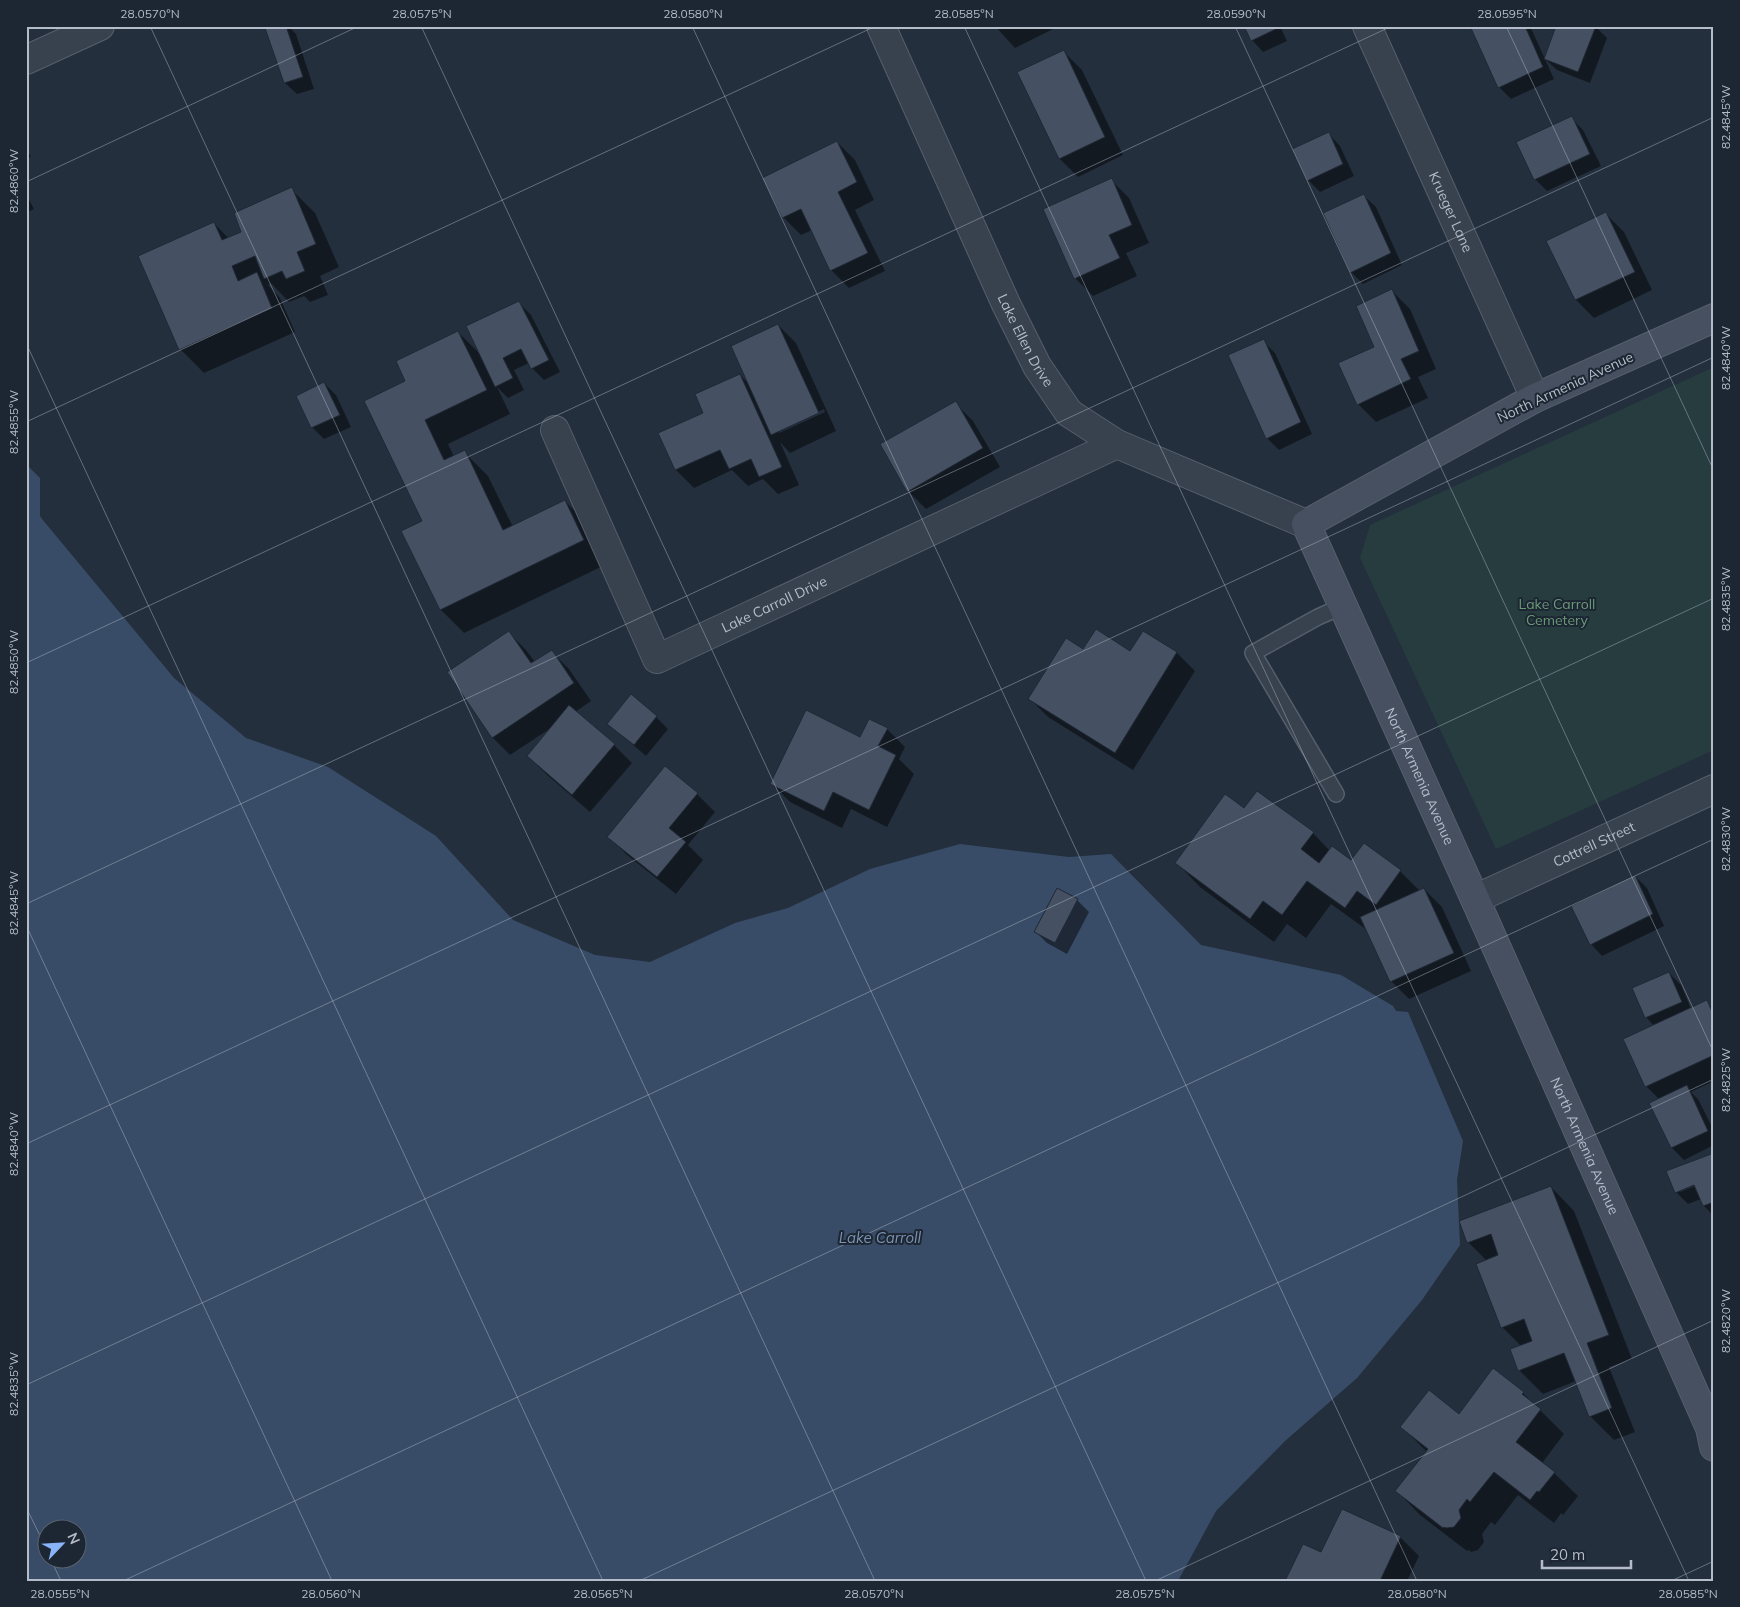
<svg xmlns="http://www.w3.org/2000/svg" width="1740" height="1607" font-family="Mulish,sans-serif">
	<style>
		.green { fill: #263c3f }
		.water { fill: #394c67; fill-rule: evenodd }
		.shadow { fill: #0007; fill-rule: evenodd }
		.building { fill: #455162; stroke: #1f2835 }
		.lines { fill: none; stroke-linecap: round; stroke-linejoin: round }
		.service-casing { stroke: #565f6c; stroke-width: 18 }
		.minor-casing { stroke: #565f6c; stroke-width: 30 }
		.tertiary-casing { stroke: #565f6c; stroke-width: 30 }
		.secondary-casing { stroke: #565f6c; stroke-width: 30 }
		.service { stroke: #38414e; stroke-width: 15 }
		.minor { stroke: #38414e; stroke-width: 28 }
		.tertiary { stroke: #38414e; stroke-width: 28 }
		.secondary { stroke: #465061; stroke-width: 28 }
		.ticks { fill: none; stroke: #b4bcc9; stroke-width: 1; stroke-opacity: 0.45 }
		.labels { text-anchor: middle; stroke-width: 4; stroke-linejoin: round; paint-order: stroke }
		.street-label { font-size: 14px; fill: #b4bcc9; stroke: #1d2633 }
		.park-label { font-size: 14px; fill: #6b9a76; stroke: #1d2633 }
		.water-label { font-size: 15px; font-style: italic; fill: #7c92b1; stroke: #1d2633 }
		.neatline { fill: none; stroke: #b4bcc9; stroke-width: 2 }
		.ticks-label { font-size: 12px; text-anchor: middle; fill: #b4bcc9 }
	</style>
	<rect width="100%" height="100%" fill="#242f3e"/>
	<path class="green" d="M1714 367V750L1496 849 1360 558 1370 525Z"/>
	<path class="water" d="M26 464 40 478V516L42 519 174 678 246 738 328 767 436 836 513 920 595 955 650 962 735 923 788 908 870 869 960 844 1069 857 1111 854 1201 945 1341 975 1393 1006 1396 1011 1408 1012 1463 1141 1457 1180 1460 1245 1422 1300 1357 1378 1285 1441 1216 1511 1178 1581H26ZM48 1530H78V1560H48Z"/>
	<path class="shadow" d="M272 26H288L296 34 314 89 297 94 285 83Z
		M995 26H1052L1053 29 1015 48Z
		M1245 26H1280L1287 41 1263 52 1252 40Z
		M1471 26H1530L1545 59 1595 26 1607 38 1590 83 1557 70 1545 59 1554 79 1511 99 1499 87Z
		M1064 52 1082 70 1123 155 1078 177 1060 159 1019 73Z
		M1571 118 1583 130 1601 166 1547 191 1535 179Z
		M1329 134 1340 146 1354 176 1320 192 1308 180Z
		M837 142 855 160 874 200 855 210 885 271 849 288 831 270 812 230 801 235 783 217Z
		M26 147 31 157 26 159Z
		M1111 180 1129 198 1149 243 1126 253 1137 276 1093 296 1075 278Z
		M291 189 315 213 339 267 320 276 328 295 310 302 304 296 289 302 271 283 268 285 280 298 295 332 204 373 180 349 214 223 229 239 243 233Z
		M26 194 34 209 26 213Z
		M1364 196 1376 207 1402 265 1363 284 1351 272Z
		M1606 214 1624 232 1652 290 1594 318 1576 300 1548 241Z
		M1392 291 1410 309 1436 369 1418 377 1428 398 1376 422 1358 404Z
		M519 303 531 315 560 372 544 380 532 368 529 363 514 370 524 390 508 398 497 387 510 414 448 444 454 457 464 452 488 476 513 527 565 501 589 525 607 564 464 633 441 610 423 521 407 381 458 332 482 356Z
		M778 325 796 343 836 431 790 453 780 442 799 485 778 494 763 479 748 486 732 470 694 488 676 470 660 434 705 414 740 375 750 385ZM824 409 825 412 779 433V431Z
		M1263 341 1275 353 1312 434 1279 450 1267 438Z
		M324 383 336 395 351 427 324 439 312 427Z
		M955 403 973 421 1000 467 926 509 908 491Z
		M508 632 526 650 535 662 551 651 569 669 591 701 575 712 614 745 632 763 590 812 546 774 528 756 551 728 510 755 492 737Z
		M1143 632 1177 653 1195 671 1133 770 1048 717 1030 699 1084 651 1130 652Z
		M656 717 668 729 646 756 609 724Z
		M887 729 905 747 899 759 914 774 887 827 851 809 842 828 790 802 772 784 861 739Z
		M697 794 715 812 688 845 703 860 676 894 627 855 609 837Z
		M1245 810 1313 833 1330 851 1352 862 1364 844 1400 871 1420 891 1424 889 1442 907 1471 971 1409 999 1391 981 1367 930 1331 904 1306 938 1287 924 1274 942 1200 887 1177 863Z
		M1635 876 1647 888 1664 926 1602 956 1591 944Z
		M1077 900 1089 912 1067 954 1047 943 1035 931Z
		M1669 973 1681 985 1691 1009 1706 1002 1714 1009V1081L1691 1092 1698 1099 1714 1131V1145L1684 1160 1672 1148 1651 1103 1659 1099 1646 1086 1654 1026 1646 1017Z
		M1714 1154V1216L1704 1206 1701 1199 1688 1204 1676 1192ZM1699 1182 1700 1184 1680 1192V1189Z
		M1551 1187 1574 1211 1632 1359 1609 1367 1635 1432 1614 1440 1590 1416 1576 1381 1543 1394 1519 1370 1521 1346 1502 1327 1487 1261 1468 1242Z
		M1493 1370 1523 1393 1564 1434 1542 1463 1554 1473 1578 1496 1563 1515 1561 1513 1554 1523 1518 1495 1495 1525 1491 1522 1482 1534 1484 1542 1478 1550 1471 1552 1469 1550 1467 1551 1420 1515 1397 1491 1427 1452 1402 1427 1460 1416Z
		M1343 1511 1401 1538 1419 1556 1407 1581H1286L1322 1554Z"/>
	<path class="building" d="M269 26H286L303 77 284 83 265 28Z
		M1244 26H1274L1276 29 1251 41Z
		M1470 26H1525L1543 67 1498 88Z
		M1556 26H1596L1578 72 1544 59Z
		M1064 50 1105 137 1059 159 1017 72Z
		M1572 116 1590 154 1534 180 1516 142Z
		M1329 132 1343 164 1307 181 1292 149Z
		M837 141 857 182 838 192 868 253 830 271 801 209 782 218 762 178Z
		M1112 178 1132 225 1109 235 1120 258 1074 279 1043 209Z
		M292 187 316 244 297 252 305 271 286 279 282 271 264 279 255 256 232 266 238 281 257 272 272 308 179 350 138 256 214 222 222 240 241 232 234 213Z
		M1364 194 1391 253 1350 273 1323 213Z
		M1606 212 1635 272 1575 300 1546 241Z
		M1392 289 1419 351 1401 359 1411 379 1357 405 1338 363 1374 347 1356 306Z
		M519 301 549 360 531 369 521 349 503 358 513 378 495 387 466 326Z
		M778 324 819 413 771 435 731 346Z
		M458 331 487 390 425 420 444 460 465 450 503 530 565 500 584 540 440 610 401 531 422 521 364 401 405 381 396 361Z
		M1264 339 1301 422 1266 439 1228 355Z
		M740 374 782 467 759 477 751 459 729 469 720 450 675 470 658 433 703 413 695 394Z
		M324 382 340 415 311 428 296 396Z
		M956 401 983 448 907 492 880 444Z
		M1096 629 1130 651 1143 631 1177 652 1115 753 1028 699 1066 638 1083 649Z
		M509 631 531 663 552 650 574 683 492 738 447 672Z
		M631 694 657 716 634 745 607 724Z
		M569 705 615 744 572 795 527 756Z
		M806 710 860 737 869 719 888 728 878 746 896 755 869 810 833 792 824 811 770 784Z
		M665 766 698 793 669 828 686 842 657 877 607 837Z
		M1257 791 1314 832 1301 849 1319 863 1332 846 1351 860 1364 843 1401 870 1376 905 1357 891 1345 908 1307 881 1282 915 1263 901 1250 919 1175 863 1225 794 1244 808Z
		M1635 875 1653 914 1590 945 1571 906Z
		M1057 888 1078 899 1055 943 1034 932Z
		M1424 888 1454 953 1390 982 1360 917Z
		M1669 972 1682 1002 1645 1018 1632 988Z
		M1707 1000 1714 1016V1055L1645 1087 1623 1039Z
		M1687 1085 1708 1131 1671 1148 1649 1103Z
		M1714 1153V1202L1703 1206 1694 1185 1675 1193 1666 1171Z
		M1551 1186 1609 1335 1587 1343 1612 1408 1589 1417 1564 1353 1518 1371 1510 1349 1532 1341 1524 1319 1501 1328 1476 1264 1498 1255 1491 1234 1467 1243 1459 1221Z
		M1493 1368 1524 1392 1522 1394 1541 1409 1516 1442 1555 1472 1539 1492 1537 1491 1530 1500 1494 1472 1470 1502 1467 1499 1459 1510 1461 1518 1454 1527 1446 1528 1444 1527 1443 1528 1395 1491 1428 1449 1400 1427 1429 1390 1459 1414Z
		M1342 1509 1401 1536 1380 1581H1285L1303 1544 1321 1552Z"/>
	<g class="lines">
		<defs>
			<path id="service" d="M1336 794 1253 653 1318 617 1343 606"/>
			<g id="minor">
				<path id="s1" d="M1367 26 1535 398"/>
				<path d="M26 60 100 26"/>
				<path id="s2" d="M555 430 657 659 1117 444"/>
				<path id="s3" d="M1475 899 1714 789"/>
			</g>
			<g id="tertiary">
				<path id="s4" d="M881 26 1006 304 1037 366 1069 413 1117 444 1306 524"/>
			</g>
			<g id="secondary">
				<path id="s5" d="M1714 318 1535 398 1306 524 1475 899 1710 1428 1714 1447"/>
			</g>
		</defs>
		<use href="#service" class="service-casing"/>
		<use href="#minor" class="minor-casing"/>
		<use href="#tertiary" class="tertiary-casing"/>
		<use href="#secondary" class="secondary-casing"/>
		<use href="#service" class="service"/>
		<use href="#minor" class="minor"/>
		<use href="#tertiary" class="tertiary"/>
		<use href="#secondary" class="secondary"/>
	</g>
	<path class="ticks" d="M150 26 875 1581M421 26 1146 1581M692 26 1417 1581M964 26 1689 1581M1235 26 1714 1053M1506 26 1714 471M26 182 359 26M26 343 603 1581M26 422 876 26M26 663 1392 26M26 904 1714 117M26 925 332 1581M26 1144 1714 357M26 1385 1714 598M26 1507 48 1552M51 1560 61 1581M123 1581 1714 839M639 1581 1714 1079M1155 1581 1714 1320M1671 1581 1714 1561"/>
	<g class="labels">
		<g class="street-label">
			<text dy="5" stroke="none"><textPath href="#s1" startOffset="204">Krueger Lane</textPath></text>
			<text dy="5" stroke="none"><textPath href="#s4" startOffset="346">Lake Ellen Drive</textPath></text>
			<text transform="translate(1565 387) rotate(-25)" y="5">North Armenia Avenue</text>
			<text dy="5" stroke="none"><textPath href="#s2" startOffset="380">Lake Carroll Drive</textPath></text>
			<text dy="5" stroke="none"><textPath href="#s5" startOffset="734">North Armenia Avenue</textPath></text>
			<text dy="5" stroke="none"><textPath href="#s3" startOffset="131">Cottrell Street</textPath></text>
			<text dy="5" stroke="none"><textPath href="#s5" startOffset="1139">North Armenia Avenue</textPath></text>
		</g>
		<g class="park-label">
			<text x="1557" y="609">Lake Carroll<tspan x="1557" dy="16">Cemetery</tspan></text>
		</g>
		<g class="water-label">
			<text x="880" y="1243">Lake Carroll</text>
		</g>
	</g>
	<rect width="1740" height="1607" fill="none" stroke="#1d2633" stroke-width="55"/>
	<g transform="translate(62 1544) rotate(65)"><circle r="24" fill="#1d2633" stroke="#59626f"/>
	<path d="M0-4L9 19L0 12L-9 19Z" fill="#8ab4f8"/>
	<text y="-8" font-size="14" font-weight="bold" text-anchor="middle" fill="#b4bcc9">N</text>
	</g>
	<path d="M1542 1560v8h89v-8" fill="none" stroke="#b4bcc9" stroke-width="2.5"/>
	<text x="1550" y="1560" font-size="15" fill="#b4bcc9" stroke="#1d2633" stroke-width="4" paint-order="stroke">20 m</text>
	<rect x="28" y="28" width="1684" height="1552" class="neatline"/>
	<g class="ticks-label">
		<text x="150" y="18">28.0570°N</text>
		<text x="422" y="18">28.0575°N</text>
		<text x="693" y="18">28.0580°N</text>
		<text x="964" y="18">28.0585°N</text>
		<text x="1236" y="18">28.0590°N</text>
		<text x="1507" y="18">28.0595°N</text>
		<text transform="translate(1726 117) rotate(-90)" y="4">82.4845°W</text>
		<text transform="translate(14 181) rotate(-90)" y="4">82.4860°W</text>
		<text transform="translate(1726 358) rotate(-90)" y="4">82.4840°W</text>
		<text transform="translate(14 422) rotate(-90)" y="4">82.4855°W</text>
		<text transform="translate(1726 599) rotate(-90)" y="4">82.4835°W</text>
		<text transform="translate(14 662) rotate(-90)" y="4">82.4850°W</text>
		<text transform="translate(1726 839) rotate(-90)" y="4">82.4830°W</text>
		<text transform="translate(14 903) rotate(-90)" y="4">82.4845°W</text>
		<text transform="translate(1726 1080) rotate(-90)" y="4">82.4825°W</text>
		<text transform="translate(14 1144) rotate(-90)" y="4">82.4840°W</text>
		<text transform="translate(1726 1321) rotate(-90)" y="4">82.4820°W</text>
		<text transform="translate(14 1384) rotate(-90)" y="4">82.4835°W</text>
		<text x="60" y="1598">28.0555°N</text>
		<text x="331" y="1598">28.0560°N</text>
		<text x="603" y="1598">28.0565°N</text>
		<text x="874" y="1598">28.0570°N</text>
		<text x="1145" y="1598">28.0575°N</text>
		<text x="1417" y="1598">28.0580°N</text>
		<text x="1688" y="1598">28.0585°N</text>
	</g>
</svg>
